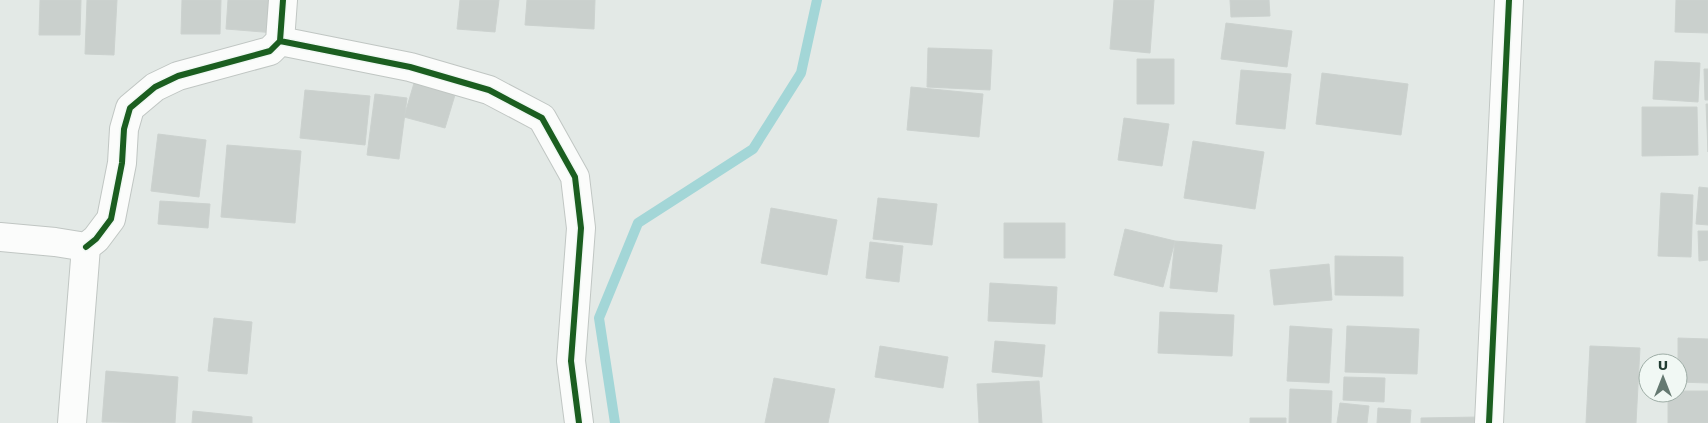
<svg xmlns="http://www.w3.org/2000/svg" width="1708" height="423" font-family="'Work Sans',sans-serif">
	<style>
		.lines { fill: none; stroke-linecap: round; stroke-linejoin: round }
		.stream { stroke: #a3d6d7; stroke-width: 10 }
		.building { fill: #cad0cd; stroke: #ccd2cf }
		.minor-casing { stroke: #c0c6c3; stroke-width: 30 }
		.minor { stroke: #fbfcfb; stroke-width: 28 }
		.cycleway-casing { stroke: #f1f8f4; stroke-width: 9 }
		.cycleway { stroke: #1b5e20; stroke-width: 6 }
	</style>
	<rect width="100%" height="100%" fill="#e3e9e6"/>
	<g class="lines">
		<path class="stream" d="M615 423 599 318 638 223 753 149 801 73 817 0"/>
	</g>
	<path class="building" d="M40 0H81L80 35H39Z
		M87 0H117L114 55 85 54Z
		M182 0H221L220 34H181Z
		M228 0H278L275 33 226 29Z
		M460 0H499L495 32 457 29Z
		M527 0H595L594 29 525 25Z
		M1114 0H1154L1150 53 1110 49Z
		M1230 0H1269L1270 16 1231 17Z
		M1676 0H1708V33L1675 32Z
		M1226 23 1292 31 1287 67 1221 59Z
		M928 48 992 50 990 90 927 87Z
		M1137 59H1174V104H1137Z
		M1655 61 1700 63 1698 102 1653 99Z
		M1704 69H1708V100H1705Z
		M1241 70 1291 74 1285 129 1236 124Z
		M417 73 458 85 445 128 404 117Z
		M1322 73 1408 84 1401 135 1316 124Z
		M911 87 983 94 979 137 907 130Z
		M305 90 370 96 365 145 300 138Z
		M375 94 407 98 399 159 367 155Z
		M1706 104H1708V152Z
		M1642 107H1697L1698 155 1642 156Z
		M1124 118 1169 124 1162 166 1118 160Z
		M158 134 206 140 199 197 151 191Z
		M1193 141 1264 152 1255 209 1184 198Z
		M227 145 301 151 295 223 221 217Z
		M1699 187 1708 188V225L1696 224Z
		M1661 193 1693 195 1691 257 1658 256Z
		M878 198 937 204 932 245 873 239Z
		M160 201 210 204 208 228 158 224Z
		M771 208 837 220 827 275 761 263Z
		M1004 223H1065V258H1004Z
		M1125 229 1175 241 1163 287 1114 275Z
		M1698 231H1708V260L1699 261Z
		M1175 241 1222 245 1217 292 1170 288Z
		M870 242 903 246 899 282 866 278Z
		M1335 256 1403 257V296L1335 295Z
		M1329 264 1332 300 1274 305 1270 270Z
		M990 283 1057 287 1055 324 988 321Z
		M1160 312 1234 315 1232 356 1158 353Z
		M214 318 252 322 247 374 208 371Z
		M1290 326 1332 329 1329 383 1287 381Z
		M1347 326 1419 329 1417 374 1345 372Z
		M1678 338 1708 339V383L1678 382Z
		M995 341 1045 345 1042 377 992 372Z
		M880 346 948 357 943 388 875 377Z
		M1590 346 1640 348 1636 423H1586Z
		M106 371 178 377 175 423 102 422Z
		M1344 377 1385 378 1384 402 1343 400Z
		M774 378 835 389 828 423H765Z
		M1039 381 1042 423H979L977 384Z
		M1290 389 1332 391 1331 423H1289Z
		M1678 391H1708V423H1668V393H1678Z
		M1340 403 1369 406 1367 423H1337Z
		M1378 408 1411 410 1410 423H1377Z
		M193 411 252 417V423H192Z
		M1479 417V423H1421V418Z
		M1250 418H1286V423H1250Z"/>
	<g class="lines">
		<defs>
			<path id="minor" d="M280 41 410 67 489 90 542 118 575 177 581 228 571 361 579 423
				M0 237 55 242 86 247 72 423
				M86 247 96 239 111 219 122 163 124 129 130 108 155 87 178 76 270 51 280 41 283 0
				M1489 423 1509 0"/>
		</defs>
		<use href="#minor" class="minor-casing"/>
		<use href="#minor" class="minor"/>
		<defs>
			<path id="cycleway" d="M280 41 410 67 489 90 542 118 575 177 581 228 571 361 579 423
				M86 247 96 239 111 219 122 163 124 129 130 108 155 87 178 76 270 51 280 41 283 0
				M1489 423 1509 0"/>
		</defs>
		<use href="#cycleway" class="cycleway-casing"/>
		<use href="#cycleway" class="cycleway"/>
	</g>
	<g transform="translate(1663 378)"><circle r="24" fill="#f1f8f4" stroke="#9eada6"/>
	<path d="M0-4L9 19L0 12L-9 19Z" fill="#657971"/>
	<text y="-8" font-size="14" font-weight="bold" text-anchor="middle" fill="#213c32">U</text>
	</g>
</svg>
